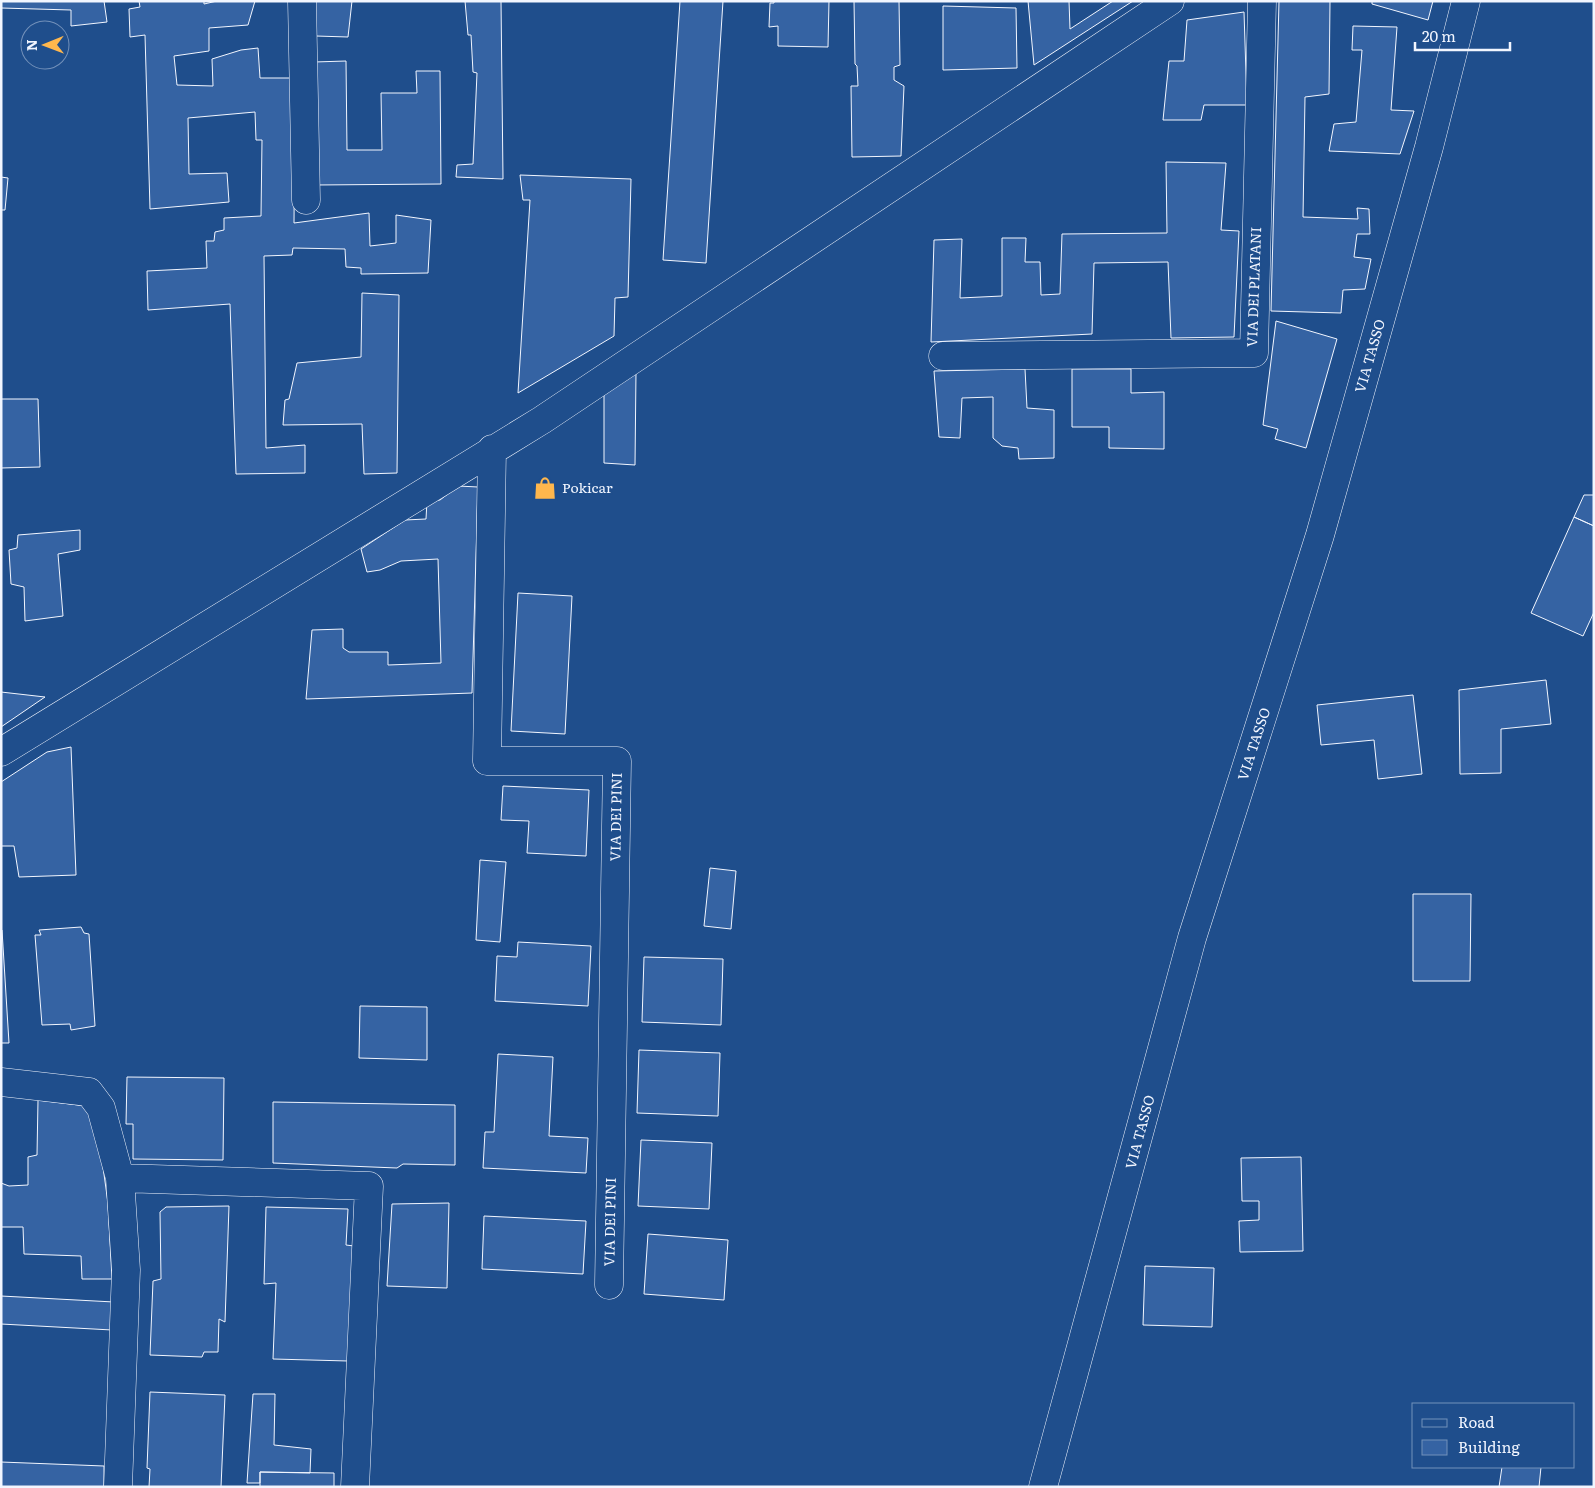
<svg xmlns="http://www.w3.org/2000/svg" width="1595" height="1488" font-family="Literata,serif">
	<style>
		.building { fill: #3563a3; stroke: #f2f6ff }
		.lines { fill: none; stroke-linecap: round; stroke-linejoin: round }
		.minor-casing { stroke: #f2f6ff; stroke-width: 29 }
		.minor { stroke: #1f4e8c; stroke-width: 28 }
		.labels { text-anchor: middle; stroke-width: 4; stroke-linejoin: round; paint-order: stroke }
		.street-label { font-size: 14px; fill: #f2f6ff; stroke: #1f4e8c }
		.poi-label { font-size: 14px; fill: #f2f6ff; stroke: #1f4e8c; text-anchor: start }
	</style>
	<rect width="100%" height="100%" fill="#1f4e8c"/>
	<path class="building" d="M1 1H104L107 22 71 26V10L1 8Z
		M139 1H204V4L217 1H255L248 25 209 28V51L174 56 177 85 213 86 212 59 241 50 258 48 260 78H295L294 223 369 213 370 246 396 243V215L431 220 428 273 361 274V268L346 267 345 249 293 248 292 255 264 256 266 448 305 445V473L236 474 230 304 148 310 147 271 207 268 206 241H214L215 232 224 230V218L261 216 262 140H256L255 112 188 118 189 174 227 173 229 202 150 209 145 35 130 37 129 9 140 7Z
		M314 1H352L348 37 316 36Z
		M465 1H501L503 179 456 177 457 165 473 164 477 73 473 72 471 35H468Z
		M680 1H723L706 263 663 260Z
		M774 1H829L828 47 778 46V26L769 27 770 3H774Z
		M854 1H899L900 65 894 67V80L904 86 901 156 852 157 851 86H858L857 66 855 64Z
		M1028 1H1069L1070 29 1113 1H1133L1034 65Z
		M1279 1H1330L1329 94 1305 97 1303 217 1358 219 1357 208 1369 209 1370 234H1357L1354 257 1371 259 1365 289 1343 290 1341 313 1271 311Z
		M1372 1H1433L1428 20 1372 4Z
		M943 6 1016 8 1017 68 943 70Z
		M1244 12 1247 105H1204L1201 120H1163L1169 61H1184L1187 20Z
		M1353 26 1397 27 1391 110 1414 111 1400 154 1329 151 1334 124 1356 122 1362 50H1352Z
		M346 61 347 150H382L381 93H417L416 71H440L441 184 315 185 314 62Z
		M1166 162 1226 163 1221 230 1239 231 1234 337 1171 338 1168 262 1094 263 1092 334 931 342 934 240 962 239 960 298 1002 296V238H1026L1025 262H1040L1041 295 1060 294 1062 234 1167 233Z
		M520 175 631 179 628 297 615 298 614 336 518 393 530 200H523Z
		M1 177 8 178 5 210H1Z
		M362 293 399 295 397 473 364 474 362 424 283 425 285 400 289 399 297 363 361 357Z
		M1276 321 1337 339 1306 448 1275 439 1278 429 1263 425Z
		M1025 369 1027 408 1054 410V458L1019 459 1018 448 1002 446 993 438V397L962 398 960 438 939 437 934 371Z
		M1072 369H1131V393L1164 392V449L1109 448V427H1072Z
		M636 371 635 465 604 463V394Z
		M1 399H38L40 467 1 468Z
		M458 486 478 487 472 693 306 699 312 630 343 629V648L349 652H388V665L441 663 438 559 401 561 380 570 367 572 361 549 405 520 426 519 427 501 440 500Z
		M1584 495H1594V526L1574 517Z
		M1574 517 1594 526V612L1583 636 1531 613Z
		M80 530V550L58 554 63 616 25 621 24 587 11 584 9 550 17 548 18 535Z
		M518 593 572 596 565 734 511 731Z
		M1546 680 1551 724 1501 729V773L1460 774 1459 690Z
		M1 692 45 697 1 727Z
		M1413 695 1422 774 1378 779 1374 740 1321 745 1317 705Z
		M71 747 76 875 19 877 14 846H1V782L47 752Z
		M503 786 589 790 586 856 527 853 529 821 501 820Z
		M480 860 506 862 500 942 476 940Z
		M710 868 736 871 731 929 704 926Z
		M1413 894H1471L1470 981H1413Z
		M81 927 84 933 89 934 95 1026 71 1030 70 1024 42 1025 35 935H41L39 930Z
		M2 930 9 1043H1V930Z
		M518 942 591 946 588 1006 495 1001 497 956 517 957Z
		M644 957 723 959 721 1025 642 1022Z
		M360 1006 427 1007V1060L359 1058Z
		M639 1050 720 1053 718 1116 637 1113Z
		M498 1054 553 1057 549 1136 588 1138 586 1173 483 1168 485 1132H494Z
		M127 1077 224 1078 223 1160 133 1159V1124H126Z
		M38 1100 86 1106 96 1117 108 1203 112 1279H82L81 1256 24 1254 23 1227H1V1183L9 1186 28 1185V1157L37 1155Z
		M273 1102 455 1105V1165L403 1164 397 1168 273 1163Z
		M641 1140 712 1143 709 1209 638 1206Z
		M1301 1157 1303 1251 1240 1252 1239 1221 1259 1220V1201H1242L1241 1158Z
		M449 1203 447 1288 387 1286 392 1204Z
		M229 1206 225 1322 219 1319 218 1352H204L202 1357 150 1355 153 1281 161 1279 160 1212 166 1207Z
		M266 1207 348 1209 346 1245 354 1246 348 1361 273 1359 276 1283 264 1284Z
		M484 1216 586 1221 583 1274 482 1269Z
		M648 1234 728 1240 724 1300 644 1294Z
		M1145 1266 1214 1268 1212 1327 1143 1325Z
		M1 1296 114 1302 112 1330 1 1324Z
		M150 1392 225 1395 221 1487H149L150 1469 147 1468Z
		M253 1394H275L274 1445 311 1449 310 1473 260 1472V1483H247Z
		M1 1462 104 1466V1487H1Z
		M1502 1467H1541L1539 1487H1499Z
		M260 1472 334 1473V1487H260Z"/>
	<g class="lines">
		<defs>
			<path id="minor" d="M302 1 306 200
				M943 356 1254 353 1262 1
				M492 449 487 761H617L609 1285
				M1 752 542 420 1170 1
				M1 1082 89 1092 101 1108 120 1178 369 1186 355 1487
				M118 1487 126 1270 120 1178
				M1043 1487 1192 938 1320 535 1429 147 1466 1"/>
		</defs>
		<use href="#minor" class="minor-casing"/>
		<use href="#minor" class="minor"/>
	</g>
	<defs>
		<symbol id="shop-bare" viewBox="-9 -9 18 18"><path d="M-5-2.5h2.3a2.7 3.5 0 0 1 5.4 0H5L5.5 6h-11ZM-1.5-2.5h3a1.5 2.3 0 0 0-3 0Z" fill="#ffb74d" stroke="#1f4e8c" stroke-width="2.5" paint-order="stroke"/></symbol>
	</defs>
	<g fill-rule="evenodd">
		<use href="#shop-bare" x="529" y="472" width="32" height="32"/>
	</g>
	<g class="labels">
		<g class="street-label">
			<text transform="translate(1254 287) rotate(-88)" y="5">VIA DEI PLATANI</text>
			<text transform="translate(1370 356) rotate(-74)" y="5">VIA TASSO</text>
			<text transform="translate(1254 744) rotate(-72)" y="5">VIA TASSO</text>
			<text transform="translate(616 817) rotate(-89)" y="5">VIA DEI PINI</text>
			<text transform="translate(1140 1132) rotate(-75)" y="5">VIA TASSO</text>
			<text transform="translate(610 1222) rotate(-89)" y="5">VIA DEI PINI</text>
		</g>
		<g class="poi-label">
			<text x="562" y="493">Pokicar</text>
		</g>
	</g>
	<rect width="1595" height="1488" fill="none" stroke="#f2f6ff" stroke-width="5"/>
	<rect x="1412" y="1403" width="162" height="65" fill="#1f4e8c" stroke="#7391ba"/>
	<rect x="1422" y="1419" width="25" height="8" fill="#1f4e8c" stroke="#7391ba"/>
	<text x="1458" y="1428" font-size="15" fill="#f2f6ff">Road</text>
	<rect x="1422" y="1440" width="25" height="15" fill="#3563a3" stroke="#7391ba"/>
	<text x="1458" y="1453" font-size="15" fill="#f2f6ff">Building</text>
	<g transform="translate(45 45) rotate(269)"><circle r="24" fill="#1f4e8c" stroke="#7391ba"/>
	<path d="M0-4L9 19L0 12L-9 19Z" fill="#ffb74d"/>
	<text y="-8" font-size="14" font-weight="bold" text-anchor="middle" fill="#f2f6ff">N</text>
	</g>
	<path d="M1415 42v8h95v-8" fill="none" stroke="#f2f6ff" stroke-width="2.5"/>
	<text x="1422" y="42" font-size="15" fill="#f2f6ff" stroke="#1f4e8c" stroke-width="4" paint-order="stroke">20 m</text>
</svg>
